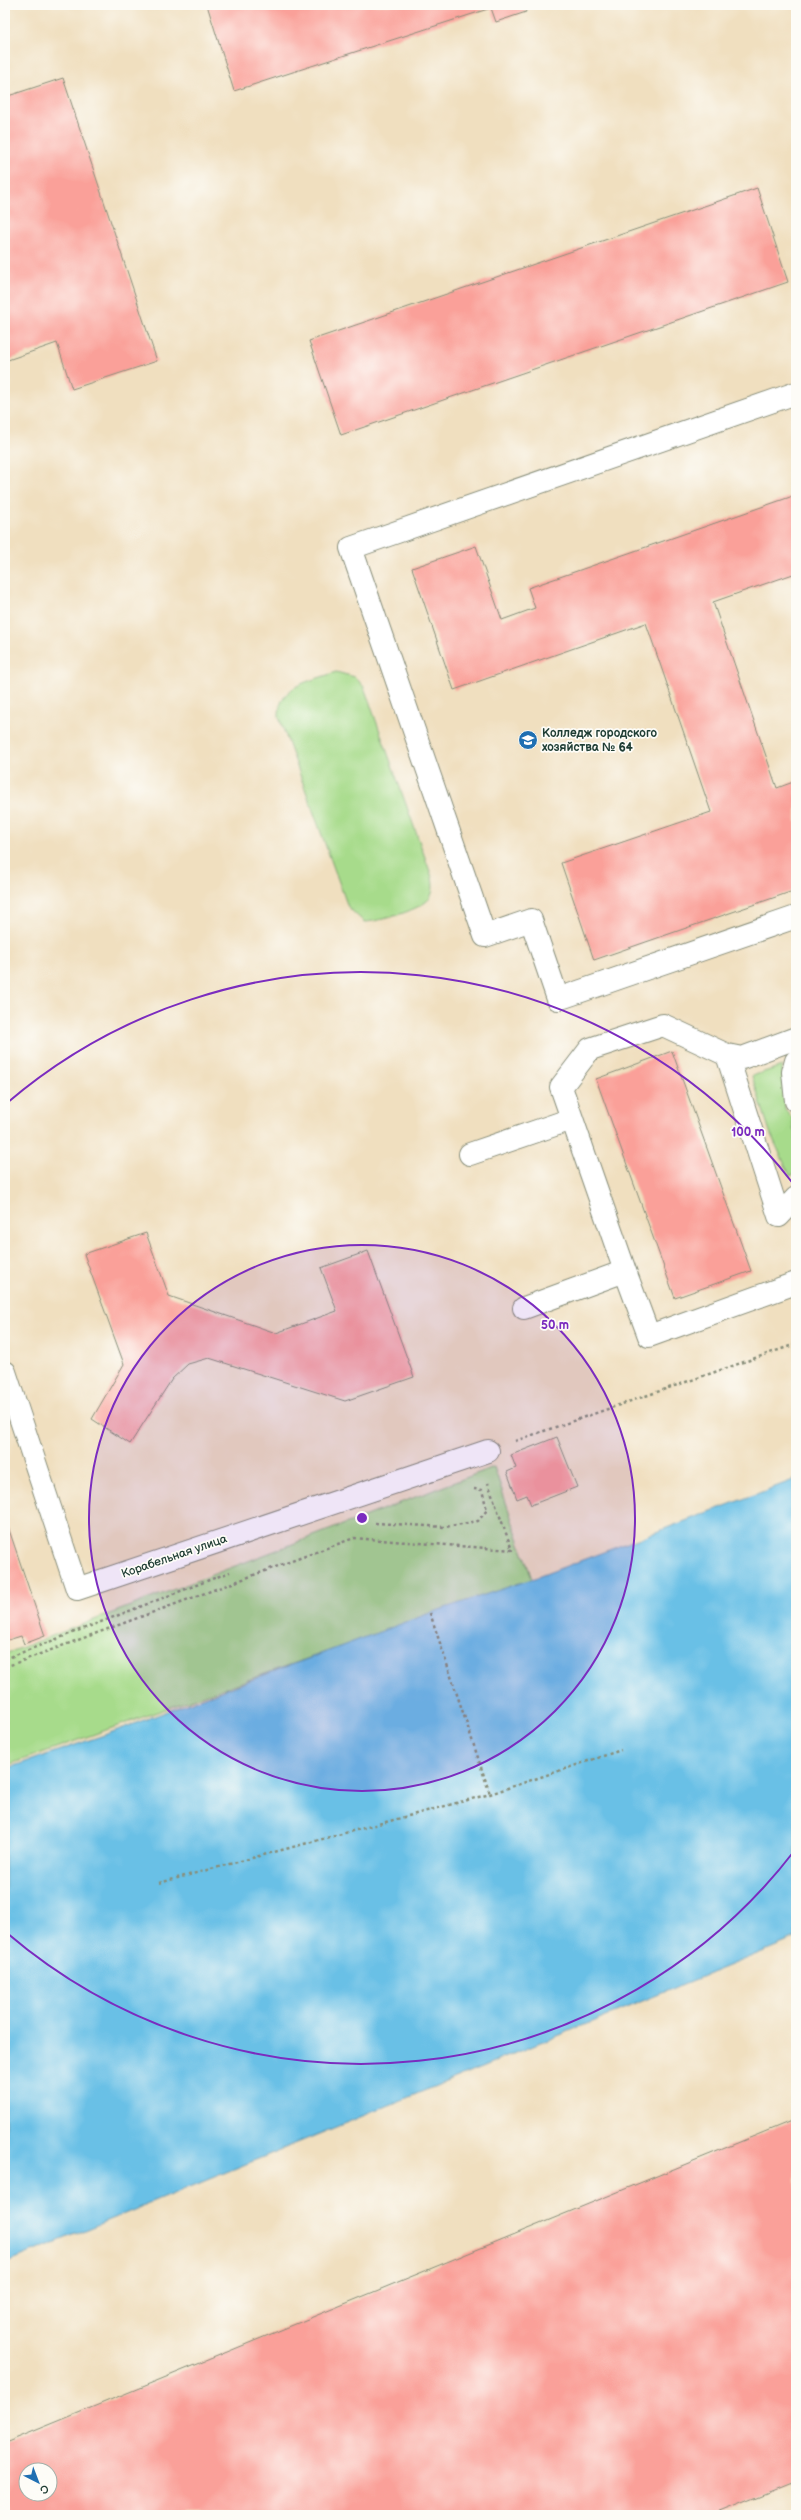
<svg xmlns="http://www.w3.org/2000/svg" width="801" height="2520" font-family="'Balsamiq Sans',sans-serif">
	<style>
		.green { fill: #a7db8b; stroke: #638c60 }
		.water { fill: #69c0e6; stroke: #447e8d }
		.building { fill: #faa099; fill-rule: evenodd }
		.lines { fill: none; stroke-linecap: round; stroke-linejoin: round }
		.minor-casing { stroke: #888e7a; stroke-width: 24 }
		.path { stroke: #888e7a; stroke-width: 2.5; stroke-dasharray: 3 3; stroke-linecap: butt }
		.minor { stroke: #fff; stroke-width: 22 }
		.ring { fill: none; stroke: #7b2cbf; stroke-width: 2 }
		.labels { text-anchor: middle; stroke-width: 3.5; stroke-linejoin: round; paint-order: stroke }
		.poi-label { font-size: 12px; font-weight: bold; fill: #1f3d34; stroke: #fdfcf7; text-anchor: start }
		.street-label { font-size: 12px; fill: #1f3d34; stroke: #fdfcf7 }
		.centre { fill: #7b2cbf; stroke: #fdfcf7; stroke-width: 2 }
		.ring-label { font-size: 12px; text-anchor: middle; font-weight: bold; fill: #7b2cbf; stroke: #fdfcf7; stroke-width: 3.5; stroke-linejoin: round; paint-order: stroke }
	</style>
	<rect width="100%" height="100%" fill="#fdfcf7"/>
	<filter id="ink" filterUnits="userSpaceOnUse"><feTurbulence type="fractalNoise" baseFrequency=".025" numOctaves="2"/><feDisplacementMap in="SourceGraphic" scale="8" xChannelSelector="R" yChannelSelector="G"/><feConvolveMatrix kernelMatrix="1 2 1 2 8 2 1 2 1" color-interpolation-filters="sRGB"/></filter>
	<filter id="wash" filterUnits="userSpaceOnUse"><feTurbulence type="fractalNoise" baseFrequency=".012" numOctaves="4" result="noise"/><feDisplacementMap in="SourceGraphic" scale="16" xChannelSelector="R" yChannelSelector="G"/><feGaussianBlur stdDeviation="0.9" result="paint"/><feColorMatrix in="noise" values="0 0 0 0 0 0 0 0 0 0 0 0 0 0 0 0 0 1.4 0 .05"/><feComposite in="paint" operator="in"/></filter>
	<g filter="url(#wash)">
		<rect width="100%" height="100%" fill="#f0dfbf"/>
		<path class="green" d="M336 672 355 677 364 687 432 877C433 884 434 891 430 898 421 910 378 922 364 922L348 907 279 717C278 684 310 682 336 672Z
			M782 1066 785 1109 793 1119V1128L796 1134V1174L790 1176 770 1132 752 1076Z
			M494 1467 532 1579 5 1766V1654Z"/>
		<path class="water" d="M796 1479V1938L5 2263V1769L104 1735 430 1613 532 1579Z"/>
		<g id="blocks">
			<path class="building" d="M207 5H524L526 12 496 22 491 8 234 91Z
				M63 78 157 361 72 389 57 343 5 361V97Z
				M757 188 788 282 341 435 309 341Z
				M796 495V573L713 602 777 788 796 781V890L594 960 561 863 711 812 646 623 454 690 412 568 476 546 502 620 535 608 528 588Z
				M672 1051 751 1271 675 1298 596 1079Z
				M146 1233 169 1296 276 1333 337 1311 321 1268 368 1251 414 1377 345 1401 209 1358 188 1364 172 1379 130 1444 92 1419 124 1364 84 1254Z
				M557 1437 577 1487 531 1505 527 1495 517 1499 507 1472 516 1468 511 1455Z
				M5 1518 45 1636 24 1644 21 1636 5 1641Z
				M796 2119V2481L712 2515H5V2443ZM26 2470H50V2494H26Z"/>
		</g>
	</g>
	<g filter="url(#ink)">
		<use href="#blocks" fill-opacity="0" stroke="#888e7a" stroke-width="1"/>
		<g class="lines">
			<defs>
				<path id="minor" d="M796 393 351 548 485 936 531 920 558 999 796 917
					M727 1055 742 1058 796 1038
					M796 1061 793 1072 796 1101
					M470 1154 572 1119
					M625 1271 649 1336 796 1283
					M524 1308 625 1271 561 1087 590 1049 663 1025 727 1055 779 1216 796 1198
					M5 1372 77 1589 488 1451"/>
			</defs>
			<use href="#minor" class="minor-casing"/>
			<path class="path" d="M515 1441 796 1344
				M375 1523 445 1527 478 1521 487 1510 482 1490 474 1489
				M430 1613 490 1794
				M5 1659 230 1572
				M5 1667 354 1538 512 1550 488 1483
				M159 1883 490 1794 621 1750"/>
			<use href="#minor" class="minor"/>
		</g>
	</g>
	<circle cx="362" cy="1518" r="273" fill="#7b2cbf" fill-opacity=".12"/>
	<g class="ring">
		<circle cx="362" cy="1518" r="273"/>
		<path d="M795 1850A546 546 0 0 1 7 1933M7 1103A546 546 0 0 1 795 1186"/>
	</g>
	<defs>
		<symbol id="university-disc" viewBox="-11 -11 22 22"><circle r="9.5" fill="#1f6fb2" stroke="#fdfcf7"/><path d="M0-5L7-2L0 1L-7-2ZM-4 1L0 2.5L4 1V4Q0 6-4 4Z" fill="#fff"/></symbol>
	</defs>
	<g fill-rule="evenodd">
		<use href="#university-disc" x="517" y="729" width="22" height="22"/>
	</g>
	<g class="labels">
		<g class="poi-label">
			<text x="542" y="737">Колледж городского<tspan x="542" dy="14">хозяйства № 64</tspan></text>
		</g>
		<g class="street-label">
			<text transform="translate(174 1556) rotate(-19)" y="4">Корабельная улица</text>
		</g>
	</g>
	<circle cx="362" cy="1518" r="6" class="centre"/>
	<g class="ring-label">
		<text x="748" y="1136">100 m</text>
		<text x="555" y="1329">50 m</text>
	</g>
	<rect width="801" height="2520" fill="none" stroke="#fdfcf7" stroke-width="20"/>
	<g transform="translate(38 2482) rotate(138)"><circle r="19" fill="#fdfcf7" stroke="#a4b0a9"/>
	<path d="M0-3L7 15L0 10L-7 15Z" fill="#1f6fb2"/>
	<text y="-6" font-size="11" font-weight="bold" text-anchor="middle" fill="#1f3d34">С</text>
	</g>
</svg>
